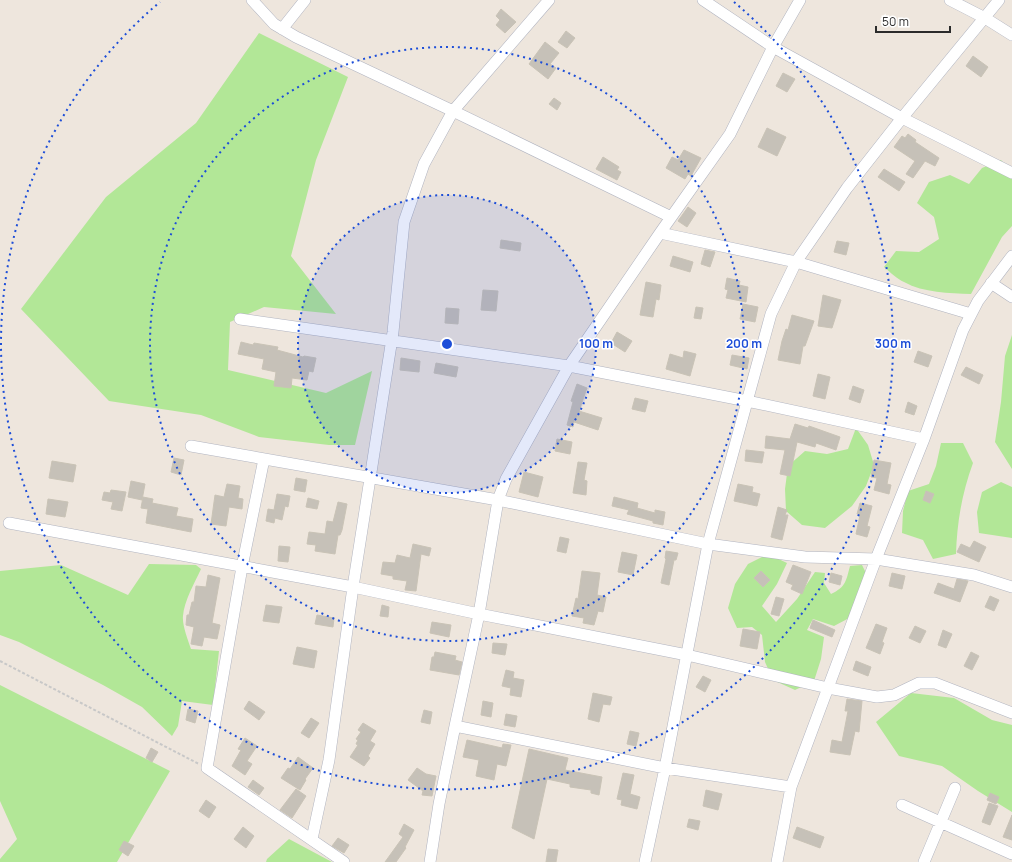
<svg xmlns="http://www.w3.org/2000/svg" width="1012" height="862" font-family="Manrope,sans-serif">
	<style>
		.green { fill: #b2e797 }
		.building { fill: #c6c1b8; stroke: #c9c3b6 }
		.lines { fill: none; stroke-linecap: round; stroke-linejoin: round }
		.street-casing { stroke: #b1b4c0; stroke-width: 12 }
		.path { stroke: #c8c8c8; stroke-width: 2; stroke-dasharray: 3 2; stroke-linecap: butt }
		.street { stroke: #fff; stroke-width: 11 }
		.ring { fill: none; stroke: #1d4ed8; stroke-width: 2; stroke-dasharray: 2 4 }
		.centre { fill: #1d4ed8; stroke: #fff; stroke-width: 2 }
		.ring-label { font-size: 12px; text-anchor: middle; font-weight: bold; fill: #1d4ed8; stroke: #fff; stroke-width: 3; stroke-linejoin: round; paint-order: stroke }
	</style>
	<rect width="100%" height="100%" fill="#eee6dd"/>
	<path class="green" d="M259 33 348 77 316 160 291 256 336 314 264 307 230 322 228 370 326 393 372 371 355 445H329L259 437 201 415 109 401 21 309 106 197 196 123Z
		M1001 160 1012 173V226L1002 237 971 294C949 293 924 293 904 282 897 279 890 272 884 267L896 251 919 252 939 239 934 217 917 203 929 182 950 175 969 184 982 168Z
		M1012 335V469L995 442 1001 402 1005 356Z
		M856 428 868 445 874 465 866 486 852 506 825 528 802 525 786 511 785 489 788 466 805 451 827 454 848 449Z
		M941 443H963L973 463C962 493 957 522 956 554L933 559 923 540 902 533 903 511 908 491 929 484 936 466Z
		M1001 482 1012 487V538L979 533 977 512 982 492Z
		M768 554 787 563 777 584 762 606 776 622 797 599 815 572 825 573 824 583 831 594C846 587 846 581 850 566L862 565 867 575 853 616 834 626 813 619 807 630 824 637 821 659 814 681 795 690 773 680 765 662 762 635 752 627 737 628 728 608 735 584 748 564Z
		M149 564 196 565 201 569C195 582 184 601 183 616 182 625 188 640 191 649L219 651 213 705 182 701 178 726 172 736 142 707 103 685 19 642 0 635V571L61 565 128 595Z
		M0 685 170 771 117 862H0V859L17 839 0 801Z
		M911 693 954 698 992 720 1012 725V812L978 791 942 766 899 756 876 722Z
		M289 839 332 862H266L267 859Z"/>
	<path class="building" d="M501 9 516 22 505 33 496 25 500 20 496 16Z
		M566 31 575 38 567 48 558 42Z
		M545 42 559 53 550 64 556 68 548 79 529 64Z
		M973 56 988 67 981 77 966 66Z
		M783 73 795 79 787 92 776 86Z
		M554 98 561 103 557 110 549 104Z
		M767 128 786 137 777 156 758 147Z
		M908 134 916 140 915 142 939 158 935 166 925 161 913 178 906 174 915 161 894 147 902 136 905 138Z
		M684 150 701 158 691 176 688 174 685 179 666 168 672 157 678 160Z
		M603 157 619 167 617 170 621 172 617 180 596 169Z
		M884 169 905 182 899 191 878 177Z
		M688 207 696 213 687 227 678 221Z
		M501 240 521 243 520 251 500 248Z
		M837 241 849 243 846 255 834 252Z
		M705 250 715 252 710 267 701 264Z
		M673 256 693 262 690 272 670 266Z
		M727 278 740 281 739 285 748 287 746 302 726 298 728 290 725 289Z
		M646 282 661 285 659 300 656 299 653 317 640 315Z
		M483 290 498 291 496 311 481 310Z
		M823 295 841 300 832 328 818 326Z
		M743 304 758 307 755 322 740 319Z
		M696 307 703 308 701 319 694 318Z
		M446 308 459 309 458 324 445 323Z
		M792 315 814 321 805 346H803L800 364 778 360 782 341 786 329 788 330Z
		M617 332 632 341 625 352 611 343Z
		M241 342 253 345 254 343 278 347 277 350 303 357 304 356 316 358 313 372 309 371 307 380 292 378 291 388 274 386 276 372 262 369 264 359 238 354Z
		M684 351 696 354 690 376 666 369 670 354 683 358Z
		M918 351 932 356 928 367 914 362Z
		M732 355 749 358 747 369 730 365Z
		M401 358 420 361 419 372 400 370Z
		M436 363 458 367 456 377 434 373Z
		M966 367 983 375 979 384 961 375Z
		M818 374 830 377 825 399 813 396Z
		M577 384 587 388 579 411 602 418 598 430 574 422 573 427 567 425 573 402 571 401Z
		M853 386 864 390 860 403 849 399Z
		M635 398 648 401 645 412 632 409Z
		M908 402 917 406 914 415 905 412Z
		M795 424 808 428 809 426 840 437 836 450 816 443 815 447 797 442 790 476 780 474 785 450 765 448 766 436 790 439Z
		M557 439 572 442 570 454 555 451Z
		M746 450 764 452 762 463 745 461Z
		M174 458 184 460 181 475 171 472Z
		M874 460 891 463 887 484 891 485 889 494 874 490 877 478 871 477Z
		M52 461 76 465 73 482 49 478Z
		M578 462 587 463 584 480 587 481 586 495 573 493Z
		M524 472 543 477 538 497 519 492Z
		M296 478 307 480 305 492 294 490Z
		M131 481 145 484 142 500 128 497Z
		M227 484 240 486 238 498 243 499 242 509 229 507 226 526 211 524 215 495 224 497Z
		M738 484 753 487 752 492 760 494 757 506 734 501Z
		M111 490 126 492 122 511 111 509 113 502 102 500 104 492 110 493Z
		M926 491 934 494 930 503 923 500Z
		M277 494 290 496 288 507 285 506 282 520 275 518 274 523 266 521 268 509 274 510Z
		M143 497 153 499 152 503 178 508 176 516 193 519 191 532 146 523 148 509 141 508Z
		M614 497 638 503 637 508 655 513V510L665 512 663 525 653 523V521L627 514 629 510 612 506Z
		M308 498 319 501 317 509 306 507Z
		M48 499 68 502 65 517 46 514Z
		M338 502 347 504 342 530 340 535H338L335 554 315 551 316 545 307 544 309 532 325 534 327 521 333 522Z
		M860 503 872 506 867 526 870 527 867 537 856 534 860 515 857 514Z
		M778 507 787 510 785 515H788L782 540 771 537Z
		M560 537 569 539 566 553 557 551Z
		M974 541 986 547 979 562 957 552 961 544 970 548Z
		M413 544 431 548 429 556 421 554 416 591 405 590 407 581 393 579V576L381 574 383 562 395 563 397 555 410 558Z
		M279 546 290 547 288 562 278 561Z
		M666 551 678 553 676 560H674L669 585 661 583 666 559 665 558Z
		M622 552 637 555 633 575 618 572Z
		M793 565 811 572 802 594 791 589 793 585 786 582Z
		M582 571 600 573 597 595 606 597 603 612 598 611 594 625 583 623 584 618 572 616 576 598 578 599Z
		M761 571 770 580 763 587 754 578Z
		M831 573 842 576 840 585 829 582Z
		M892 573 905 576 902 589 889 586Z
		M208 575 220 578 212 623 220 625 217 639 204 637 202 646 191 644 194 627 186 625 187 615H189L192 602H194L196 586 206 587Z
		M957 579 968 581 960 602 934 593 938 583 954 589Z
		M990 596 999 600 994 611 985 607Z
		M776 597 784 599 779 616 771 614Z
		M266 605 282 607 279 623 263 621Z
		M382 605 389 607 388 617 380 616Z
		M317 615 334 618 333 627 315 624Z
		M813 620 835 630 832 637 810 628Z
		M432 622 451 625 449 637 430 633Z
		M876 624 887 628 882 642 884 643 880 654 866 648Z
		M915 626 926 631 920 643 909 638Z
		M743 629 760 632 757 649 740 646Z
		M943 630 952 634 946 648 938 645Z
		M493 643 507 644 505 655 492 653Z
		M297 647 317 651 314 668 293 664Z
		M435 652 456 656 455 660 462 662 459 675 430 670 432 657H434Z
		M971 652 979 656 972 670 964 666Z
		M856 661 871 667 868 676 853 670Z
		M506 670 514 672 513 678 524 680 521 697 510 695 511 688 502 686Z
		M703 676 711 680 705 692 696 687Z
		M593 693 612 697 610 705 603 704 599 722 588 719Z
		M847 699 862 701 859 732 855 731 850 755 830 752 832 740 842 742 848 711H845Z
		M249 701 265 712 259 720 244 709Z
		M483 701 493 703 491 717 481 715Z
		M188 709 198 711 195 723 186 720Z
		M424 710 432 712 430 724 421 722Z
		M506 714 517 716 515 727 504 725Z
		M311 718 319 723 309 738 301 733Z
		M363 723 376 731 370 741 375 744 368 756 370 758 364 766 350 757 358 745 356 744 358 740 356 739 361 732 358 730Z
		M630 731 639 733 636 746 627 744Z
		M245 738 257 746 247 761 252 764 245 775 232 766 241 750 238 749Z
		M467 740 502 748 503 744 511 745 506 766 497 764 494 780 476 776 479 760 463 757Z
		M151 748 158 752 152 762 146 758Z
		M529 749 568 758 565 770 602 777 599 795 591 793V790L570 787V784L547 779 534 839 512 828Z
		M298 757 313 768 305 779 306 780 300 790 281 778 288 768 290 769Z
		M417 768 426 774 436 776 432 796 422 795 423 791 408 780Z
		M623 773 634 775 630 794 640 797 637 809 621 805 622 800 617 799Z
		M253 780 264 788 259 795 248 787Z
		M296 789 306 796 292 818 280 810Z
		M706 790 722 794 718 810 703 806Z
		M990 793 999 797 996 804 987 800Z
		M206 800 216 807 209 818 199 811Z
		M989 803 998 806 990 825 982 822Z
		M1012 815V840L1003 837Z
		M689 819 700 821 698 830 687 827Z
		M404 824 414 830 405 847 406 848 396 862H385L403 837 399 834Z
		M243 827 254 836 246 848 234 839Z
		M797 827 824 837 820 848 793 838Z
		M338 838 349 845 344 853 332 846Z
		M124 841 134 846 128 856 119 850Z
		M548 849 558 850 556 862H546Z"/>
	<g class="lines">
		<defs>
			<path id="street" d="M252 0 274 24 296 37 453 111 671 217
				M703 0 773 47 902 118 1012 173
				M950 0 985 18 1012 35
				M282 29 305 0
				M660 233 796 262 971 314
				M991 283 1012 297
				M240 319 569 366 747 401 924 439
				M191 446 498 500 708 544 805 557 876 559 974 575 1012 587
				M264 459 242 567 207 768 344 862
				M9 523 353 587 479 614 687 655 828 688 877 697 894 695 919 683H935L1012 713
				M455 726 665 768 791 787
				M902 805 1012 854
				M312 839 329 760 353 587 393 332 404 222 424 164 453 111 549 0
				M430 862 439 804 455 726 479 614 498 500 506 479 569 366 660 233 730 134 773 47 800 0
				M645 862 665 768 708 544 771 314 796 262 847 188 902 118 999 0
				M777 862 791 787 876 559 924 439 963 330 978 301 1012 256
				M924 862 955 788"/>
		</defs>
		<use href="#street" class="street-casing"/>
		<path class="path" d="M0 661 199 764"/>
		<use href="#street" class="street"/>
	</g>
	<circle cx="447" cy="344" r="149" fill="#1d4ed8" fill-opacity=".12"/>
	<g class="ring">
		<circle cx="447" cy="344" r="149"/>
		<circle cx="447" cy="344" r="297"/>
		<path d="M734 2A446 446 0 1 1 160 2"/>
	</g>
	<circle cx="447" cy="344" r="6" class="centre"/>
	<g class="ring-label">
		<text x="596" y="348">100 m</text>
		<text x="744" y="348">200 m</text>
		<text x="893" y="348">300 m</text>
	</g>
	<path d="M876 26v6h74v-6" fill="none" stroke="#2b2b2b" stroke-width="2"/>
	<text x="882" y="26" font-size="12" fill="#2b2b2b" stroke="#ffffff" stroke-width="3" paint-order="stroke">50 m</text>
</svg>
